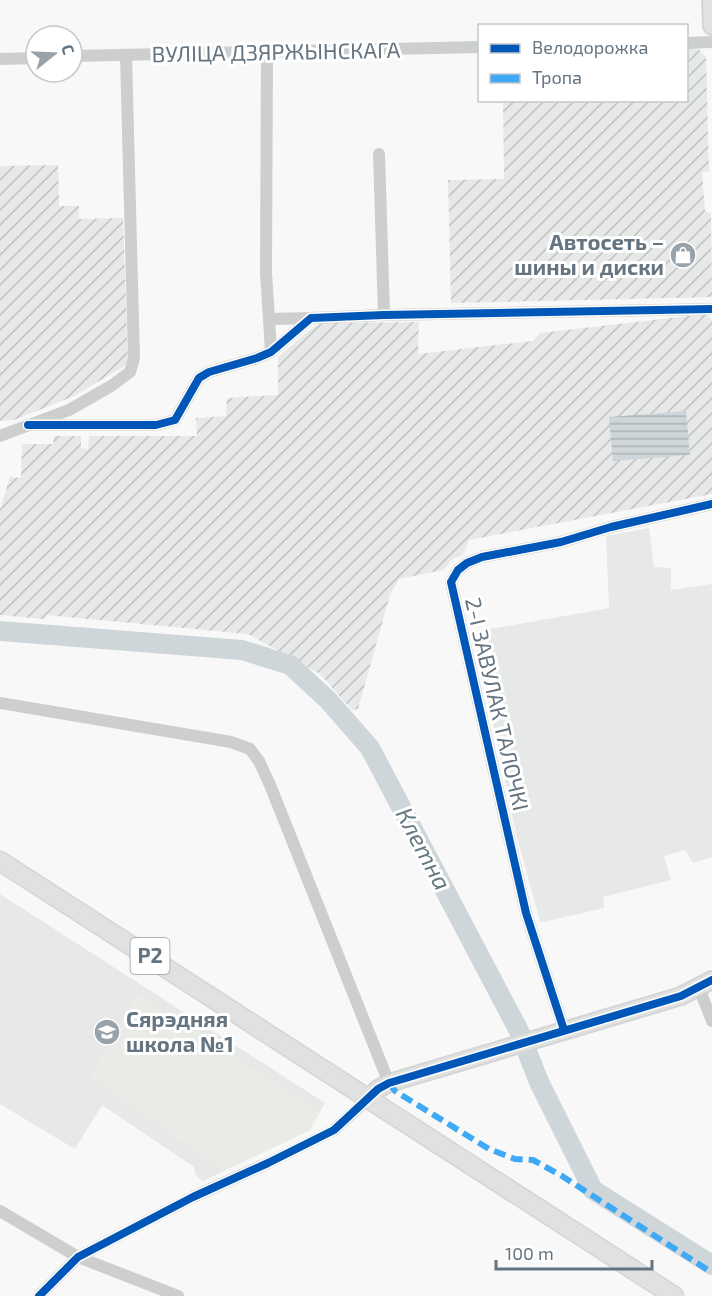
<svg xmlns="http://www.w3.org/2000/svg" width="712" height="1296" font-family="'Exo 2',sans-serif">
	<style>
		.built { fill: #e7e8e8 }
		.industrial { fill: url(#industrial-furrows) }
		.pitch { fill: #e8ebe6 }
		.water { fill: url(#water-rules) }
		.lines { fill: none; stroke-linecap: round; stroke-linejoin: round }
		.river { stroke: #cfd6d9; stroke-width: 20 }
		.secondary-casing { stroke: #d4d5d6; stroke-width: 20 }
		.primary-casing { stroke: #d4d5d6; stroke-width: 21 }
		.street { stroke: #cdcece; stroke-width: 12 }
		.secondary { stroke: #e0e1e1; stroke-width: 16 }
		.primary { stroke: #e0e1e1; stroke-width: 18 }
		.quiet { stroke: #3fa9f5; stroke-width: 6; stroke-dasharray: 12 6; stroke-linecap: butt }
		.cycleway-casing { stroke: #fff; stroke-width: 11 }
		.cycleway { stroke: #0057b8; stroke-width: 8 }
		.labels { text-anchor: middle; stroke-width: 6; stroke-linejoin: round; paint-order: stroke }
		.shield { fill: #fff; stroke: #929ea7; stroke-width: 1.5 }
		.shield-label { font-size: 21px; font-weight: bold; fill: #647481 }
		.street-label { font-size: 22px; fill: #647481; stroke: #fff }
		.poi-label { font-size: 22px; font-weight: bold; fill: #647481; stroke: #fff; text-anchor: end }
		.water-label { font-size: 24px; font-style: italic; fill: #647982; stroke: #fff }
	</style>
	<defs>
		<pattern id="industrial-furrows" width="10" height="10" patternUnits="userSpaceOnUse" patternTransform="scale(1.5)"><rect width="10" height="10" fill="#e7e8e8"/><path d="M-1 1l2-2M0 10L10 0M9 11l2-2" fill="none" stroke="#bfc1c1"/></pattern>
		<pattern id="water-rules" width="6" height="5" patternUnits="userSpaceOnUse" patternTransform="scale(1.5)"><rect width="6" height="5" fill="#cfd6d9"/><path d="M0 2.5h6" fill="none" stroke="#acb2b5"/></pattern>
	</defs>
	<rect width="100%" height="100%" fill="#f8f8f8"/>
	<path class="built" d="M649 528 654 567 671 568V590L712 584V857L693 863 685 850 664 856 671 880 603 897 604 908 543 922 540 921 516 834 474 632 609 608 606 536Z
		M0 894 325 1103 310 1130 203 1181 196 1176 194 1167 102 1105 75 1149 0 1104Z"/>
	<path class="industrial" d="M687 49H698L706 57 709 171 702 173 705 211 711 214 712 297 451 303 448 180 504 179 503 101 686 100Z
		M58 165 59 206H79V219L123 218 128 364 72 397 14 420 0 421V166Z
		M706 314 712 320V494L469 540 462 556 454 558 443 570 399 579 390 595 358 709 352 710 320 674 248 634 46 615 45 619 0 615V509L10 477 21 478 22 444H53L54 436H81V448L88 449 89 436H197L196 418 226 416 227 398 278 395V357L313 327 323 323 419 322 418 354 533 341 540 333Z"/>
	<path class="pitch" d="M137 993 320 1112 310 1130 223 1171 90 1077Z"/>
	<path class="water" d="M686 411 690 455 613 461 609 417Z"/>
	<g class="lines">
		<path class="river" d="M0 631 242 650 290 665 328 700 370 748 519 1031 539 1082 593 1190 712 1265"/>
		<defs>
			<path id="secondary" d="M711 0 712 26
				M369 1098 378 1089 389 1083 681 996 712 980"/>
			<path id="primary" d="M0 861 674 1296"/>
		</defs>
		<use href="#secondary" class="secondary-casing"/>
		<use href="#primary" class="primary-casing"/>
		<path class="street" d="M686 43 712 42
			M267 52 266 272 271 352
			M72 56 480 47
			M0 59 36 58
			M379 154 384 315
			M269 319 311 318
			M28 425H156L175 420 199 378 209 372 257 358 271 352 311 318 384 315 712 309
			M0 436 69 410 111 386 130 372 134 358 126 55
			M0 703 231 742 250 749 259 761 270 785 389 1083
			M699 988 712 1021
			M564 1030 526 913 451 582 458 570 467 563 482 557 561 542 611 527 712 504
			M0 1211 78 1257 178 1296
			M39 1296 78 1257 193 1197 268 1163 334 1130 369 1098"/>
		<use href="#secondary" class="secondary"/>
		<use href="#primary" class="primary"/>
		<path class="quiet" d="M389 1083 395 1091 489 1149 515 1159 533 1160 562 1176 708 1270 712 1271"/>
		<defs>
			<path id="cycleway" d="M28 425H156L175 420 199 378 209 372 257 358 271 352 311 318 384 315 712 309
				M564 1030 526 913 451 582 458 570 467 563 482 557 561 542 611 527 712 504
				M39 1296 78 1257 193 1197 268 1163 334 1130 378 1089 389 1083 681 996 712 980"/>
		</defs>
		<use href="#cycleway" class="cycleway-casing"/>
		<use href="#cycleway" class="cycleway"/>
	</g>
	<defs>
		<symbol id="shop-disc" viewBox="-11 -11 22 22"><circle r="9.5" fill="#98a2ab" stroke="#fff"/><path d="M-5-2.5h2.3a2.7 3.5 0 0 1 5.4 0H5L5.5 6h-11ZM-1.5-2.5h3a1.5 2.3 0 0 0-3 0Z" fill="#fff"/></symbol>
		<symbol id="school-disc" viewBox="-11 -11 22 22"><circle r="9.5" fill="#98a2ab" stroke="#fff"/><path d="M0-5L7-2L0 1L-7-2ZM-4 1L0 2.5L4 1V4Q0 6-4 4Z" fill="#fff"/></symbol>
	</defs>
	<g fill-rule="evenodd">
		<use href="#shop-disc" x="668" y="240" width="30" height="30"/>
		<use href="#school-disc" x="92" y="1017" width="30" height="30"/>
	</g>
	<g class="labels">
		<rect class="shield" x="130.5" y="938" width="39" height="36" rx="4.5"/>
		<g class="shield-label">
			<text x="150" y="963">Р2</text>
		</g>
		<g class="street-label">
			<text transform="translate(276 52) rotate(-1)" y="8">ВУЛІЦА ДЗЯРЖЫНСКАГА</text>
			<text transform="translate(497 704) rotate(77)" y="8">2-І ЗАВУЛАК ТАЛОЧКІ</text>
		</g>
		<g class="poi-label">
			<text x="664" y="250">Автосеть –<tspan x="664" dy="25">шины и диски</tspan></text>
			<text x="126" y="1027" text-anchor="start">Сярэдняя<tspan x="126" dy="25">школа №1</tspan></text>
		</g>
		<g class="water-label">
			<text transform="translate(423 849) rotate(62)" y="8">Клетна</text>
		</g>
	</g>
	<rect x="478" y="24" width="210" height="78" fill="#ffffff" stroke="#c1c7cd" stroke-width="1.5"/>
	<rect x="490" y="44" width="30" height="9" fill="#0057b8" stroke="#c1c7cd" stroke-width="1.5"/>
	<text x="532" y="54" font-size="18" fill="#647481">Велодорожка</text>
	<rect x="490" y="74" width="30" height="9" fill="#3fa9f5" stroke="#c1c7cd" stroke-width="1.5"/>
	<text x="532" y="84" font-size="18" fill="#647481">Тропа</text>
	<g transform="translate(54 54) rotate(72)"><circle r="28" fill="#ffffff" stroke="#c1c7cd" stroke-width="1.5"/>
	<path d="M0-4.5L10 22L0 15L-10 22Z" fill="#98a2ab"/>
	<text y="-9" font-size="16" font-weight="bold" text-anchor="middle" fill="#647481">С</text>
	</g>
	<path d="M496 1260v9h156v-9" fill="none" stroke="#647481" stroke-width="3"/>
	<text x="505" y="1260" font-size="18" fill="#647481" stroke="#ffffff" stroke-width="4.5" paint-order="stroke">100 m</text>
</svg>
